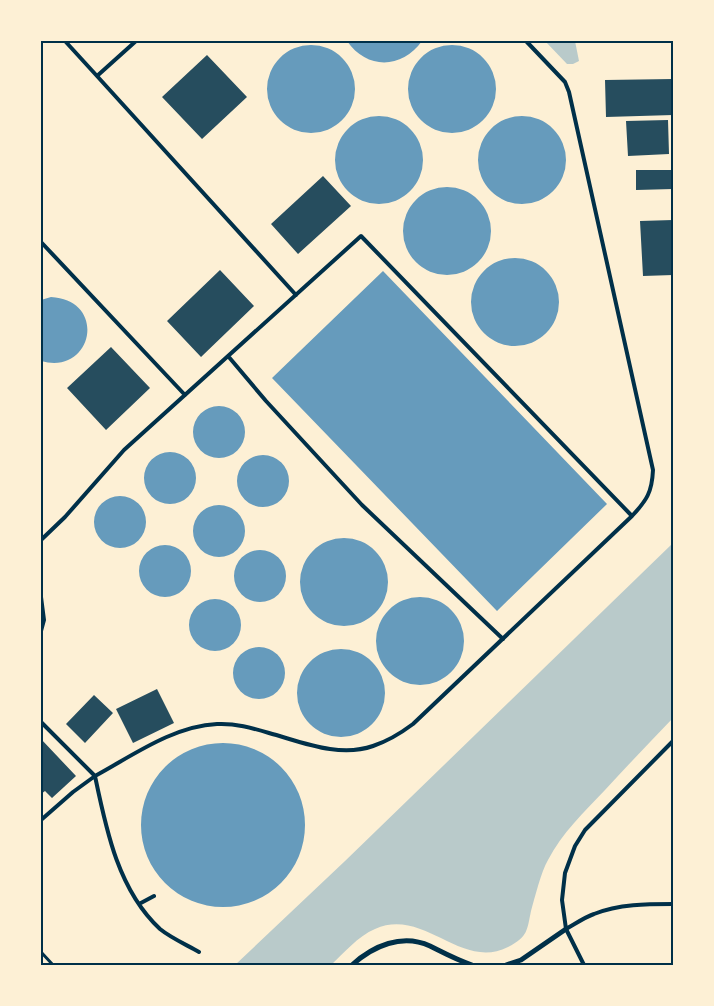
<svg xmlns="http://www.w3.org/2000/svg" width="714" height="1006" font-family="Raleway,sans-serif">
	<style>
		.green { fill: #b9caca }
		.water { fill: #669bbc }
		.building { fill: #264d5e }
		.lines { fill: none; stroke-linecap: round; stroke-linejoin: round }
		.path { stroke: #003049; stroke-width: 3 }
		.service { stroke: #003049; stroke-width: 4 }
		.minor { stroke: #003049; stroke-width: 5 }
		.neatline { fill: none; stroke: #003049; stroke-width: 2 }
	</style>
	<rect width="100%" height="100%" fill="#fdf0d5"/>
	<path class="green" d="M545 41H575L579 61 573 64H567Z
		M673 543V718C650 742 627 766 605 790 584 812 562 833 548 860 541 872 535 897 531 911 527 930 528 937 508 947 461 971 424 907 375 929 358 936 344 953 331 965H235L345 861Z"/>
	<path class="water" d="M347 41H422C402 69 367 70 347 41Z
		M267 89a44 44 0 1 1 88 0a44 44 0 1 1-88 0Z
		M408 89a44 44 0 1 1 88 0a44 44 0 1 1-88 0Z
		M478 160a44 44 0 1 1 88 0a44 44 0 1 1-88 0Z
		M335 160a44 44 0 1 1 88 0a44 44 0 1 1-88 0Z
		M403 231a44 44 0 1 1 88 0a44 44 0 1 1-88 0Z
		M471 302a44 44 0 1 1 88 0a44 44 0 1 1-88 0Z
		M383 271 607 504 497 611 272 378Z
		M51 297C108 300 93 376 41 361V300Z
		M193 432a26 26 0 1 1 52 0a26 26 0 1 1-52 0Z
		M144 478a26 26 0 1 1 52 0a26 26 0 1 1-52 0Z
		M237 481a26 26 0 1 1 52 0a26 26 0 1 1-52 0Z
		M94 522a26 26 0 1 1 52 0a26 26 0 1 1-52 0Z
		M193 531a26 26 0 1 1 52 0a26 26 0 1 1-52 0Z
		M300 582a44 44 0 1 1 88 0a44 44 0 1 1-88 0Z
		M139 571a26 26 0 1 1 52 0a26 26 0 1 1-52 0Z
		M234 576a26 26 0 1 1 52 0a26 26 0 1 1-52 0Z
		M376 641a44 44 0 1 1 88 0a44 44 0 1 1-88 0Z
		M189 625a26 26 0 1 1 52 0a26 26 0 1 1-52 0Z
		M233 673a26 26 0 1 1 52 0a26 26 0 1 1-52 0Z
		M297 693a44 44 0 1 1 88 0a44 44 0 1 1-88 0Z
		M141 825a82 82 0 1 1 164 0a82 82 0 1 1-164 0Z"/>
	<path class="building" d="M207 55 247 97 202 139 162 97Z
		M673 79V115L606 117 605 80Z
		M668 120 669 154 628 156 626 121Z
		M636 170H673V189L636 190Z
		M323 176 351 206 298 254 271 224Z
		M673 220V275L643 276 640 221Z
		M220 270 254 306 201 357 167 321Z
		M111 347 150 388 106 430 67 388Z
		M157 689 174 723 133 743 116 709Z
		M94 695 113 713 85 743 66 724Z
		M41 739 76 776 52 798 45 791 41 794Z"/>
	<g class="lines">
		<path class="path" d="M41 952 53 965"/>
		<path class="service" d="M65 41 97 76
			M136 41 97 76 296 295
			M41 242 185 395
			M228 356 266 401 362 505 503 639
			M41 540 65 517 124 450 361 236 632 516
			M41 597 44 620 41 631
			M41 722 95 776C132 756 173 726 217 724 235 723 252 728 269 733 302 742 339 758 373 746 388 741 401 733 413 724L632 516C647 500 652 492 653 470L569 92 565 82 526 41
			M41 820 73 792 95 776C106 829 118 890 160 929 171 938 187 945 199 952
			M139 904 154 896
			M566 929C575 924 585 917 594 914 619 904 647 904 673 904
			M584 965 566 929 562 900 565 873 575 846 585 830 673 741"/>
		<path class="minor" d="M352 965C373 946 402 933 430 946 444 953 457 960 472 965
			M506 965 521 960 566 929"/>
	</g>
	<rect width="714" height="1006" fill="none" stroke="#fdf0d5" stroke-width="85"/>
	<rect x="42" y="42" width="630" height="922" class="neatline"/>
</svg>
